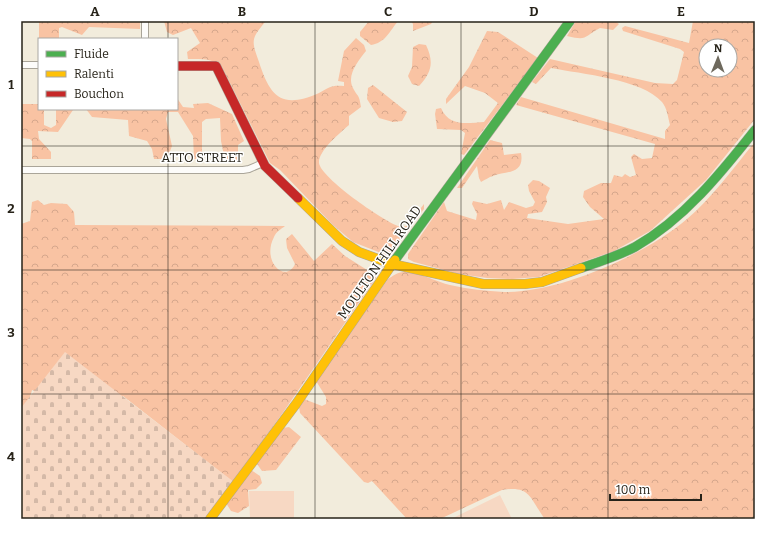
<svg xmlns="http://www.w3.org/2000/svg" width="776" height="540" font-family="Bitter,serif">
	<style>
		.forest { fill: url(#forest-crowns); fill-rule: evenodd }
		.cemetery { fill: url(#cemetery-stones) }
		.green { fill: #f7d8c3 }
		.lines { fill: none; stroke-linecap: round; stroke-linejoin: round }
		.street-casing { stroke: #aaa599; stroke-width: 8 }
		.fast-casing { stroke: #aaa599; stroke-width: 10 }
		.slow-casing { stroke: #aaa599; stroke-width: 10 }
		.jam-casing { stroke: #aaa599; stroke-width: 10 }
		.street { stroke: #fdfcfa; stroke-width: 6 }
		.fast { stroke: #4caf50; stroke-width: 9 }
		.slow { stroke: #ffc107; stroke-width: 9 }
		.jam { stroke: #c62828; stroke-width: 9 }
		.grid { fill: none; stroke: #272319; stroke-width: 1; stroke-opacity: 0.55 }
		.labels { text-anchor: middle; stroke-width: 3; stroke-linejoin: round; paint-order: stroke }
		.street-label { font-size: 13px; fill: #272319; stroke: #fff }
		.neatline { fill: none; stroke: #272319; stroke-width: 1.5 }
		.grid-label { font-size: 13px; text-anchor: middle; font-weight: bold; fill: #272319 }
	</style>
	<defs>
		<pattern id="forest-crowns" width="20" height="18" patternUnits="userSpaceOnUse"><rect width="20" height="18" fill="#f9c3a3"/><path d="M2 6a3 3 0 1 1 6 0M12 15a3 3 0 1 1 6 0" fill="none" stroke="#d5a78c"/></pattern>
		<pattern id="cemetery-stones" width="16" height="16" patternUnits="userSpaceOnUse"><rect width="16" height="16" fill="#f7d8c3"/><path d="M2 7V4a2 2 0 0 1 4 0v3zM10 15v-3a2 2 0 0 1 4 0v3z" fill="#d4b9a7"/></pattern>
	</defs>
	<rect width="100%" height="100%" fill="#f2ecdc"/>
	<path class="forest" d="M41 21H140V29L89 27 82 35 62 27 59 28V39H39V22Z
		M164 21H266C251 39 251 40 259 62 270 96 281 110 319 93 330 87 331 85 344 86V82L338 81 344 51 356 38 364 45 366 51C359 60 346 75 353 88 358 98 359 93 361 107L349 116V125C340 133 318 151 319 163 321 178 382 220 398 226 400 227 404 227 407 226L424 204V209L390 253 386 255 353 242 333 225 280 170 270 163 222 67C213 58 201 59 188 59L187 52 200 43 191 28 173 35 167 32Z
		M369 21H398C390 31 385 43 371 45L360 36V32Z
		M411 21H433L431 24 413 31V24Z
		M576 21H615L619 24 613 30 600 28C583 37 588 41 567 36Z
		M693 21H755V119L706 180 650 231 614 251 539 277 512 279 487 278 459 274 414 262 408 259V254L444 202 447 211 476 220 477 214 472 204 473 201 487 204 501 200 504 210 509 202 526 208 533 206 535 202 529 191 528 185 533 180 539 181 550 188 546 197 547 202 542 212 528 214 527 218 568 224 604 219 590 207 583 197 584 191 601 183H611L614 175 622 177 625 174 630 177 636 175 631 157 634 154 642 159 652 158 655 144 516 105 521 97 665 139V131L670 125C668 117 667 108 662 102 642 79 581 74 551 68L536 84 532 82 550 59 655 83 673 84 677 80 684 52 680 49 623 31 622 28 625 26 689 43ZM706 46H730V70H706Z
		M487 31 498 32 538 58 464 155 461 154 465 133 461 130 437 129 435 114 436 109 441 108C449 127 467 123 484 122L498 103 485 93 465 86 446 104V99L469 67Z
		M419 44 426 45C434 62 432 72 419 86L412 84 408 76 412 67 413 47Z
		M373 85 407 112 402 121 393 122 379 118 367 99 368 88Z
		M177 98 183 107 194 108 193 104 208 103 232 114 244 141 238 145V160H225L221 141 220 118 206 119 202 122V159H194L193 136 178 112H168L166 119 172 146 167 159H154L152 149 147 141 129 136 128 120 92 117 86 109H177Z
		M21 104H39V109H44V125L51 128 56 125V109L73 110 58 132 38 131 39 139 51 152V159H32V141L30 139 21 138Z
		M490 140 502 143 504 155 521 153C525 175 505 171 493 176 489 177 485 180 481 182L479 178 477 166 462 188H457Z
		M755 142V519H543L544 518C530 498 530 485 502 490L440 519H407L372 481 368 483 364 482 300 413 299 407 304 399 322 406 326 404V397L316 381 388 279C393 276 397 272 404 272 417 271 437 282 450 285 468 289 486 291 504 292 559 293 645 255 687 219 713 197 733 168 755 142Z
		M38 200 44 205 51 203 67 204 74 212 75 225 285 226C281 229 276 232 274 237 261 262 286 284 295 264L287 248 286 239 292 234 314 261 332 244 345 256 375 275 376 278 284 411 233 482 123 396 104 398 41 393 32 390 21 429V224L30 221 32 202Z
		M289 427 301 437 276 470 262 471 257 464 283 428Z
		M251 470 260 476 262 483 256 489 248 490 249 506 238 513 231 511 226 503Z"/>
	<path class="cemetery" d="M65 352 234 482 205 519H21V408Z"/>
	<path class="green" d="M249 491H294V519H250Z
		M500 495 512 519H451Z"/>
	<g class="lines">
		<defs>
			<path id="street" d="M145 21V39
				M21 65H39
				M21 170H243L249 169 263 163"/>
			<path id="fast" d="M395 260 570 21
				M581 268C599 262 618 256 635 247 684 219 721 173 755 130"/>
			<path id="slow" d="M298 198 342 241 359 252 392 264 483 284H525L542 282 581 268
				M210 519 296 404 395 260"/>
			<path id="jam" d="M177 66H216L265 166 298 198"/>
		</defs>
		<use href="#street" class="street-casing"/>
		<use href="#fast" class="fast-casing"/>
		<use href="#slow" class="slow-casing"/>
		<use href="#jam" class="jam-casing"/>
		<use href="#street" class="street"/>
		<use href="#fast" class="fast"/>
		<use href="#slow" class="slow"/>
		<use href="#jam" class="jam"/>
	</g>
	<path class="grid" d="M168 21V39M315 21V519M461 21V519M608 21V519M168 109V519M21 146H755M21 270H755M21 394H755"/>
	<g class="labels">
		<g class="street-label">
			<text x="202" y="162">ATTO STREET</text>
			<text transform="translate(379 262) rotate(-55)" y="5">MOULTON HILL ROAD</text>
		</g>
	</g>
	<rect width="776" height="540" fill="none" stroke="#ffffff" stroke-width="44"/>
	<rect x="38" y="38" width="140" height="72" fill="#ffffff" stroke="#a9a7a3"/>
	<rect x="46" y="51" width="20" height="6" fill="#4caf50" stroke="#a9a7a3"/>
	<text x="74" y="58" font-size="12" fill="#272319">Fluide</text>
	<rect x="46" y="71" width="20" height="6" fill="#ffc107" stroke="#a9a7a3"/>
	<text x="74" y="78" font-size="12" fill="#272319">Ralenti</text>
	<rect x="46" y="91" width="20" height="6" fill="#c62828" stroke="#a9a7a3"/>
	<text x="74" y="98" font-size="12" fill="#272319">Bouchon</text>
	<g transform="translate(718 58) rotate(1)"><circle r="19" fill="#ffffff" stroke="#a9a7a3"/>
	<path d="M0-3L7 15L0 10L-7 15Z" fill="#6e695d"/>
	<text y="-6" font-size="11" font-weight="bold" text-anchor="middle" fill="#272319">N</text>
	</g>
	<path d="M610 494v6h91v-6" fill="none" stroke="#272319" stroke-width="2"/>
	<text x="616" y="494" font-size="12" fill="#272319" stroke="#ffffff" stroke-width="3" paint-order="stroke">100 m</text>
	<rect x="22" y="22" width="732" height="496" class="neatline"/>
	<g class="grid-label">
		<text x="95" y="16">A</text>
		<text x="242" y="16">B</text>
		<text x="388" y="16">C</text>
		<text x="534" y="16">D</text>
		<text x="681" y="16">E</text>
		<text x="11" y="89">1</text>
		<text x="11" y="213">2</text>
		<text x="11" y="337">3</text>
		<text x="11" y="461">4</text>
	</g>
</svg>
